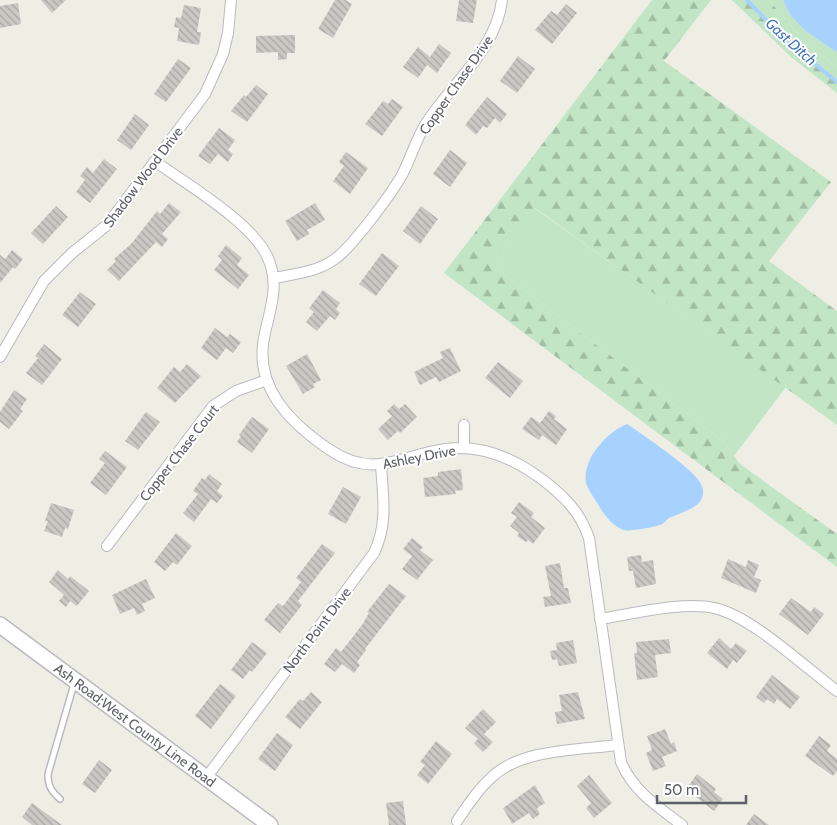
<svg xmlns="http://www.w3.org/2000/svg" width="837" height="825" font-family="Cabin,sans-serif">
	<style>
		.green { fill: #c2e6c5 }
		.forest { fill: url(#forest-firs) }
		.water { fill: #a7d1fe }
		.lines { fill: none; stroke-linecap: round; stroke-linejoin: round }
		.stream { stroke: #a7d1fe; stroke-width: 4 }
		.building { fill: url(#building-back-hatch) }
		.lane-casing { stroke: #b8babf; stroke-width: 8 }
		.street-casing { stroke: #b8babf; stroke-width: 12 }
		.secondary-casing { stroke: #b9bbc1; stroke-width: 18 }
		.lane { stroke: #fff; stroke-width: 5 }
		.street { stroke: #fff; stroke-width: 10 }
		.secondary { stroke: #fff; stroke-width: 15 }
		.labels { text-anchor: middle; stroke-width: 4; stroke-linejoin: round; paint-order: stroke }
		.street-label { font-size: 14px; fill: #5d6066; stroke: #fff }
		.water-label { font-size: 15px; font-style: italic; fill: #4575ba; stroke: #fff }
	</style>
	<defs>
		<pattern id="forest-firs" width="22" height="20" patternUnits="userSpaceOnUse" patternTransform="scale(1.25)"><rect width="22" height="20" fill="#c2e6c5"/><path d="M5 1l3.5 6h-7zM16 11l3.5 6h-7z" fill="#a1bea4"/></pattern>
		<pattern id="building-back-hatch" width="6" height="6" patternUnits="userSpaceOnUse" patternTransform="scale(1.25)"><rect width="6" height="6" fill="#cac8c3"/><path d="M-1 5l2 2M0 0l6 6M5-1l2 2" fill="none" stroke="#a7a6a2"/></pattern>
	</defs>
	<rect width="100%" height="100%" fill="#efeee5"/>
	<path class="green" d="M769 0H783C792 25 816 37 837 52V67L807 45Z
		M534 208 786 387 734 456 723 441 491 265Z"/>
	<path class="forest" d="M652 0H711L664 61 831 182 769 261 837 311V425L535 208 491 265 723 441 740 464 837 534V567L444 273Z
		M732 0H769L807 45 837 67V93L791 57Z"/>
	<path class="water" d="M783 0H837V52C816 38 792 25 783 0Z
		M627 424C643 435 694 469 701 484 711 506 682 512 669 518 666 520 664 524 660 525 654 527 628 532 623 530 612 525 605 516 599 506 595 499 588 490 586 483 582 459 607 432 627 424Z"/>
	<g class="lines">
		<path class="stream" d="M747 0 784 39 837 82"/>
	</g>
	<path class="building" d="M41 0H66L52 13Z
		M335 0H345L352 4 333 38 318 29Z
		M459 0H477L473 23 456 21Z
		M18 3 21 24 0 28V6Z
		M566 4 577 13 552 44 535 30 551 11 557 15Z
		M184 5 201 8 197 32H201L199 45 177 41 179 28 174 27 176 17 181 18Z
		M295 35V53H287V59L278 60V52L256 53V36Z
		M439 44 451 53 437 73 427 65 418 78 403 67 418 47 430 57Z
		M518 56 535 69 517 93 500 81Z
		M178 59 191 68 166 102 154 94Z
		M256 85 268 94 247 122 231 111 244 95 246 97Z
		M487 97 507 114 500 123 495 118 487 128 483 126 476 135 465 125Z
		M392 99 403 107 382 136 365 124 383 101 388 104Z
		M135 114 149 125 131 150 117 140Z
		M219 128 235 140 228 150 233 154 228 162 218 154 210 164 198 156Z
		M450 150 467 163 450 187 433 174Z
		M346 152 368 168 350 194 333 181 344 166 339 162Z
		M104 159 117 169 90 203 76 192 85 180 80 176 87 167 93 173Z
		M169 203 181 212 162 234 168 239 162 247 156 242 119 281 107 270 116 261 114 259 132 243 157 211 160 214Z
		M315 203 325 220 307 230 309 234 297 241 285 221Z
		M56 206 68 217 43 244 31 233Z
		M421 206 438 219 420 244 403 231Z
		M226 245 242 258 237 265 249 275 238 289 214 270 222 260 218 256Z
		M12 250 23 259 15 269 13 267 0 283V255L5 259Z
		M382 253 399 266 376 296 359 284Z
		M323 290 340 303 336 309 340 313 335 320 330 316 317 331 306 322 314 312 309 308Z
		M80 292 96 304 78 327 62 315Z
		M215 328 227 337 230 334 241 342 233 353 226 348 217 360 201 348Z
		M44 344 62 359 42 385 26 373 38 358 35 356Z
		M450 348 461 371 439 382 436 377 420 385 414 372 443 358 440 352Z
		M307 354 321 380 313 384 315 387 303 394 286 366Z
		M498 362 523 381 510 398 485 378Z
		M187 364 201 376 175 403 157 388 174 367 180 372Z
		M14 390 27 399 20 409 23 411 9 429 0 422V412Z
		M394 404 399 409 405 404 417 417 400 433 398 431 388 440 378 429 392 416 387 411Z
		M549 411 556 416 554 419 567 429 556 445 542 435 539 440 522 429 531 417 540 423Z
		M146 412 160 422 138 450 125 441Z
		M252 417 269 429 252 453 237 442 241 436 239 435Z
		M105 451 127 467 106 495 90 483 105 463 99 459Z
		M461 469 463 490 455 491 456 494 425 497 423 478 438 476V472Z
		M209 474 222 484 217 491 223 496 217 503 211 499 194 522 183 513 198 494 193 491 202 478 205 480Z
		M343 487 361 497 346 524 328 514Z
		M519 502 534 513 531 517 545 528 533 544 528 540 526 542 517 536 519 533 510 526 517 517 511 513Z
		M51 503 74 510 68 529 65 528 62 537 44 531 48 521H45Z
		M176 533 192 546 177 565 173 562 165 571 154 562Z
		M412 538 423 547 420 550 433 560 417 580 402 569 412 556 403 549Z
		M322 544 335 553 298 601 302 605 280 633 264 620 278 603 283 606 301 582 296 578Z
		M641 555 642 562 653 560 656 584 636 588 633 571H629L627 557Z
		M728 559 746 567 748 560 759 565 754 577 761 580 756 593 721 578Z
		M560 563 564 588H568L571 603 545 607 543 597 551 596 545 566Z
		M58 570 68 579 70 576 89 591 77 606 70 601 66 607 59 601 64 595 49 582Z
		M146 579 155 598 142 604 145 611 137 615 134 608 120 614 112 595Z
		M389 584 406 596 365 649 366 650 357 662 360 665 354 673 342 664 335 672 324 664 336 648 341 652 362 625 369 613 367 612Z
		M791 598 811 612 814 607 824 614 808 635 779 614Z
		M719 638 731 649 736 643 747 651 737 663 733 660 727 669 707 653Z
		M669 639 671 653 655 655 658 677 637 680 634 653H637L636 642Z
		M573 640 577 663 559 666 557 659 552 660 550 651 557 650 556 643Z
		M252 642 267 653 252 672 250 670 243 679 231 670Z
		M772 675 800 697 790 709 777 699 774 704 767 699 764 703 756 697Z
		M220 684 236 696 211 729 195 716Z
		M311 692 322 702 300 729 285 717 300 699 303 701Z
		M578 692 585 719 557 724 555 712 562 711 559 695Z
		M483 709 496 722 484 734 493 742 483 752 474 743 478 739 465 728Z
		M665 729 671 744 674 742 677 751 662 757 666 766 653 771 646 753 652 750 647 736Z
		M277 733 293 745 275 771 258 759Z
		M819 736 831 745 827 751 837 759V771L833 776 805 756Z
		M436 741 452 754 428 784 417 775 425 765 420 762Z
		M99 760 112 770 95 793 82 784Z
		M697 774 716 789 714 792 723 799 714 811 686 789Z
		M589 775 612 803 594 818 586 808 591 803 577 786Z
		M535 785 545 803 537 808 540 814 533 819 529 813 512 824 503 808Z
		M403 801 406 825H389L386 803Z
		M32 803 62 825H32L22 817Z
		M754 814 769 825H746Z"/>
	<g class="lines">
		<defs>
			<path id="lane" d="M60 799C51 791 48 786 48 774L74 684"/>
			<path id="street" d="M156 162C188 185 251 222 267 256 280 283 271 306 265 333 252 386 290 423 330 450 375 480 400 455 446 449 482 444 515 459 543 480 565 497 580 512 589 538L621 762C634 792 657 806 682 825
				M274 278C295 274 317 272 335 259 352 247 393 192 403 173 411 157 416 140 425 125 450 85 497 49 502 0
				M0 357 44 281 71 254 107 225 205 94 223 54 228 33 231 0
				M464 448V425
				M107 546 213 406 236 391 267 380
				M600 619C632 614 684 601 714 608 750 615 806 668 837 691
				M206 778 374 553C388 524 383 496 381 465
				M457 821C468 805 479 788 493 776 522 749 580 750 617 745"/>
			<g id="secondary">
				<path id="s1" d="M0 625 270 825"/>
			</g>
		</defs>
		<use href="#lane" class="lane-casing"/>
		<use href="#street" class="street-casing"/>
		<use href="#secondary" class="secondary-casing"/>
		<use href="#lane" class="lane"/>
		<use href="#street" class="street"/>
		<use href="#secondary" class="secondary"/>
	</g>
	<g class="labels">
		<g class="street-label">
			<text transform="translate(456 85) rotate(-55)" y="5">Copper Chase Drive</text>
			<text transform="translate(143 177) rotate(-53)" y="5">Shadow Wood Drive</text>
			<text transform="translate(179 453) rotate(-52)" y="5">Copper Chase Court</text>
			<text transform="translate(419 457) rotate(-11)" y="5">Ashley Drive</text>
			<text transform="translate(317 630) rotate(-53)" y="5">North Point Drive</text>
			<text dy="5" stroke="none"><textPath href="#s1" startOffset="168">Ash Road;West County Line Road</textPath></text>
		</g>
		<g class="water-label">
			<text transform="translate(791 42) rotate(42)" y="5">Gast Ditch</text>
		</g>
	</g>
	<path d="M657 795v8h89v-8" fill="none" stroke="#5d6066" stroke-width="2.5"/>
	<text x="664" y="795" font-size="15" fill="#5d6066" stroke="#ffffff" stroke-width="4" paint-order="stroke">50 m</text>
</svg>
